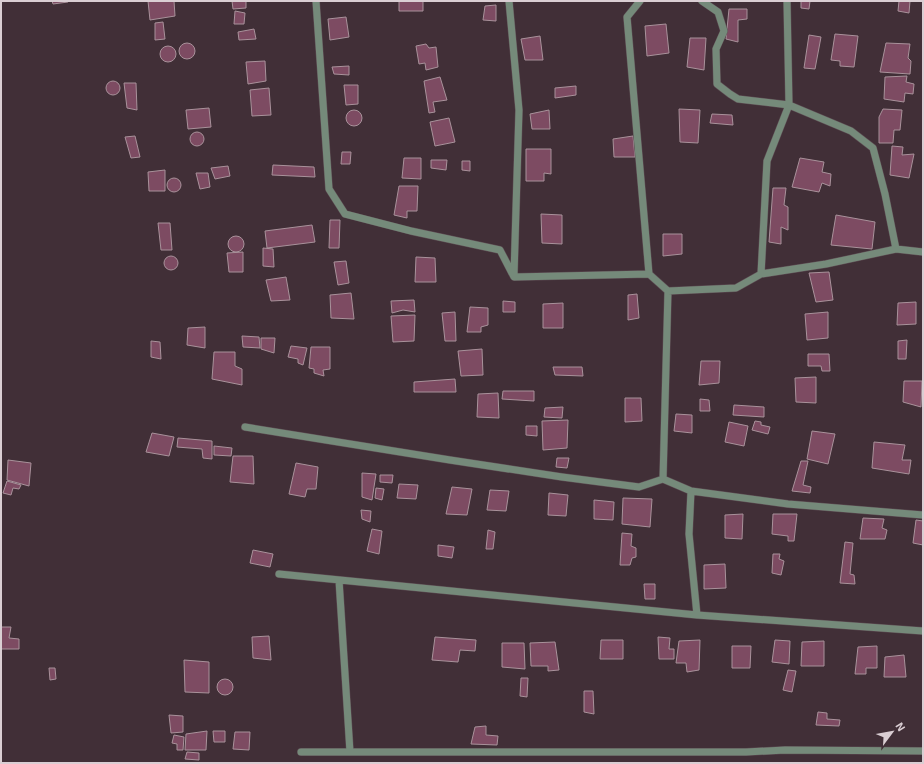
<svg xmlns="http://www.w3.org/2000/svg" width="924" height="764" font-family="'Exo 2',sans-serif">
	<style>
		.building { fill: #7d4b62; stroke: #a9929b }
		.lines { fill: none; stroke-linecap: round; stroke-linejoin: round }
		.minor-casing { stroke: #5d4c53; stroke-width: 8 }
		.minor { stroke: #758a7a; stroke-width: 7 }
	</style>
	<rect width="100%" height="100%" fill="#412f37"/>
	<path class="building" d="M52 1H68V2L53 4Z
		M148 1H174L175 16 150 20Z
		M232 1H246V8L233 9Z
		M399 1H423V11H399Z
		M801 1H810L809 9 801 8Z
		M899 1H910L909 13 898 11Z
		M496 5V21L483 20 485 6Z
		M729 9H747V19L738 20V42L726 39Z
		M235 11 245 13 244 24H234Z
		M346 17 349 37 330 40 328 19Z
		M163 22 165 39 155 40V23Z
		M666 24 669 53 647 56 645 26Z
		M254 29 256 39 239 40 238 32Z
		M835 34 858 36 854 67 840 66V61L831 60Z
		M809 35 821 37 815 69 804 68Z
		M540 36 543 60H525L521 39Z
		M690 38H706L704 70 687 67Z
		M886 43 910 44 908 58 911 61 910 74 880 72Z
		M179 51a8 8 0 1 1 16 0a8 8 0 1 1-16 0Z
		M426 44 429 48 436 47 438 67 426 70 425 63 419 64 416 46Z
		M160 54a8 8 0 1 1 16 0a8 8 0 1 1-16 0Z
		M265 61 266 81 248 84 246 62Z
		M349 66V75L334 74 332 67Z
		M907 76 906 82 914 84 913 94 905 93 904 102 884 99 885 77Z
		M440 77 447 100 433 102 435 112 429 113 424 81Z
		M106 88a7 7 0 1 1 14 0a7 7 0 1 1-14 0Z
		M124 83H136L137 110 127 108Z
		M344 85H358V104L346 105Z
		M576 86V95L555 98V88Z
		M269 88 271 115 252 116 250 90Z
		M209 108 211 127 188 129 186 110Z
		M679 109 700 110 698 143 680 142Z
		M883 109 902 110 900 130H894L893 143H879V117Z
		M549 110 550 129H532L530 114Z
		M346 118a8 8 0 1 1 16 0a8 8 0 1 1-16 0Z
		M712 114 732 115 733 125 710 123Z
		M449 118 455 142 435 146 430 122Z
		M190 139a7 7 0 1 1 14 0a7 7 0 1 1-14 0Z
		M135 136 140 157 131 158 125 137Z
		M633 136 635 157H614L613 139Z
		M892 146 903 147 902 155 914 154 909 178 890 175Z
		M526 149H551V174L544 173V181H526Z
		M342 152H351L350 164H341Z
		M404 158H421V179L402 178Z
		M800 158 824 162 822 172 831 174 830 186 822 183 819 192 792 187Z
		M431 160H447L446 170 431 168Z
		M462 161H470V171L462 170Z
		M273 165 314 167 315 177 272 175Z
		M228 166 230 176 215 179 211 168Z
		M165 170V191H149L148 172Z
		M196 173H208L210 187 200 189Z
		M167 185a7 7 0 1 1 14 0a7 7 0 1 1-14 0Z
		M399 186H418L417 211H407V218L394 215Z
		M773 188H786L784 205 788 207V230L781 227V244L769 242Z
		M541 214 562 215V244L542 243Z
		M836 215 875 222 872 249 831 245Z
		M330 220H340L339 248H329Z
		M158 223H170L172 250H161Z
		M312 225 315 242 267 248 265 231Z
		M663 234H682V254L663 256Z
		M228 244a8 8 0 1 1 16 0a8 8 0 1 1-16 0Z
		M263 248 273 249 274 267 263 266Z
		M243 252V272H229L227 253Z
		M164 263a7 7 0 1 1 14 0a7 7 0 1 1-14 0Z
		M416 257 435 258 436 282H415Z
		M346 261 349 283 338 285 334 262Z
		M829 272 833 300 816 302 809 273Z
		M286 277 290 300 271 301 266 280Z
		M351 293 354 319 331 318 330 295Z
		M637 294 639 318 628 320V295Z
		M414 300 415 312 403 310 392 313 391 301Z
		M503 301 515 302V312H503Z
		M916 302V324L897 325 898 303Z
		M563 303V328H543V304Z
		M470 307 488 308V325L481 327V332H467Z
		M455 312 456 341H445L442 313Z
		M828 312V338L807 340 805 314Z
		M415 315 414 341 393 342 391 316Z
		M205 327V348L187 345 188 328Z
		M242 336 259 337 260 348 243 347Z
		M261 338H275L274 353 261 349Z
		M907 340 906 359H898V341Z
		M151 341 160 342 161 359 151 357Z
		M291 346 307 348 303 365 298 363V359L288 357Z
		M311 347H330V369L323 370 324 376 314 373V369L309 368Z
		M482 349 483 375 461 376 458 351Z
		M214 352H235V366L242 369V385L212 379Z
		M808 354H829L830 371H822L821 366H808Z
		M701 361H720L719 383 699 385Z
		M553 367H582L583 376 555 375Z
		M816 377V403L796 402 795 378Z
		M455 379 456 392H414V382Z
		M904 381H922L921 407 903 402Z
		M503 391H534V401L502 399Z
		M498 393 499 418 477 417 478 394Z
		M625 398H641L642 421 625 422Z
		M700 399 709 400 710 411H700Z
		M734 405 764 407V417L733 415Z
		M563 407 562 418 544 417 545 408Z
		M676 414 692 415V433L674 431Z
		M568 420 567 448 543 450 542 421Z
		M755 421 761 422V425L770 427 768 434 752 430Z
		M729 422 748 426 744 446 725 442Z
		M526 426H537V436L526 435Z
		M812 431 835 434 828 464 807 459Z
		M152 433 174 437 169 456 146 452Z
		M178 438 212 441V459L203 458 202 449 177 447Z
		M874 442 905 445 902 460H911L909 474 872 468Z
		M214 446 232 448 231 456 214 455Z
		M233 456H253L254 484 230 482Z
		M557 458H569L567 468 556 467Z
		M8 460 31 463 29 486 7 480Z
		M801 461H808L803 485 811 487 810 493 792 491Z
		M296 463 318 467 316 489H307L305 497 289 494Z
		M362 473 376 474 372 500 362 497Z
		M380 475H393L392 483 380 482Z
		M7 481 21 485 19 489 13 488 11 495 3 493Z
		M399 484 418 485 416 499 397 498Z
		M452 487 472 489 467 515 446 514Z
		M376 488 384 489 382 500 375 498Z
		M490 490 509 491 506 511 487 510Z
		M549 493 568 495 566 516 548 515Z
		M623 498 652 499 650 527 622 524Z
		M594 500 614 502 613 520 594 519Z
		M361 510 371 511 370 522 362 519Z
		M743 514 742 539 725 538V515Z
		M773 514H797L794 541H788V536L772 534Z
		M863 518 884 519 882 528 887 530 885 539H860Z
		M916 520 923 521V545L913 543Z
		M372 529 382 531 379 554 367 551Z
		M488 530 495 532 493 549H486Z
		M622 533 632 534 631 546 636 548V557L632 558 630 565H620Z
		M845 542 853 543 850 574 854 575 855 584 840 583Z
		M438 545 454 547 452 558 438 556Z
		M253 550 273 554 270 567 250 563Z
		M773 554H780L779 559 784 561 781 575 772 573Z
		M725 564 726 588 704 589V565Z
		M644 584H655V599H645Z
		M1 627H11L9 638 19 639V649H1Z
		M269 636 271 660 253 658 252 637Z
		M435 637 476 640 475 651 460 650 458 662 432 660Z
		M658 637 670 638 669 649H674V659H659Z
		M601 640H623V659H600Z
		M700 640 699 670 687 672 686 663H676L679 641Z
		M775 640 790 641 789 664 772 662Z
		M824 641V666H801L802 642Z
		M555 642 559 670 548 671V666H531L530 643Z
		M502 643H524L525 669 502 667Z
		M732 646H751L750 668H732Z
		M877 646V668H866V674H855L858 647Z
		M904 655 906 677H884L885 657Z
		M184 660 209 662V693L185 692Z
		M49 668H55L56 679 50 680Z
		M788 670 796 671 792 692 783 690Z
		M521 678H528L527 697 520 696Z
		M217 687a8 8 0 1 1 16 0a8 8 0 1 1-16 0Z
		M584 691H593L594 714 584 712Z
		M818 712 827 713V719L840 720 839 726 816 725Z
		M169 715 183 716V732L171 733Z
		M486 726V735L498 736 497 745 471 744 475 727Z
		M207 731 206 750H185L186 734Z
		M213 731H225V742H214Z
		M235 732H250L249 750 233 749Z
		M174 735 184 737 183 750H177V744L172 743Z
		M187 752 199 753V760L185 759Z"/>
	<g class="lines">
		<defs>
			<path id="minor" d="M316 1 329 189 345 214 411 231 500 250 514 277 649 274
				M509 1 519 110 514 275
				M640 1 627 17 649 274 668 291
				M702 1 718 12 724 31 716 49 717 84 730 94 738 99 789 105 851 131 873 148 885 194 896 249
				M761 274 767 161 789 105 787 1
				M245 427 450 460 562 477 639 487 663 479 691 491 689 534 697 615
				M663 479 668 291 736 288 761 274 826 264 896 249 923 252
				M691 491 788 504 923 515
				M279 574 697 615 923 631
				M339 580 350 752
				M301 752H746L785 750 923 751"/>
		</defs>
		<use href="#minor" class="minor-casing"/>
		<use href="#minor" class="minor"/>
	</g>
	<rect width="924" height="764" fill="none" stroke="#daced3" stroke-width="4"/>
	<g transform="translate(892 732) rotate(58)" stroke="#412f37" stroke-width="3" paint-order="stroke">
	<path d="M0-3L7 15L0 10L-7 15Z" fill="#daced3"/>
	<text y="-6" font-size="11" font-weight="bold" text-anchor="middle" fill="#daced3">N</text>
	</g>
</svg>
